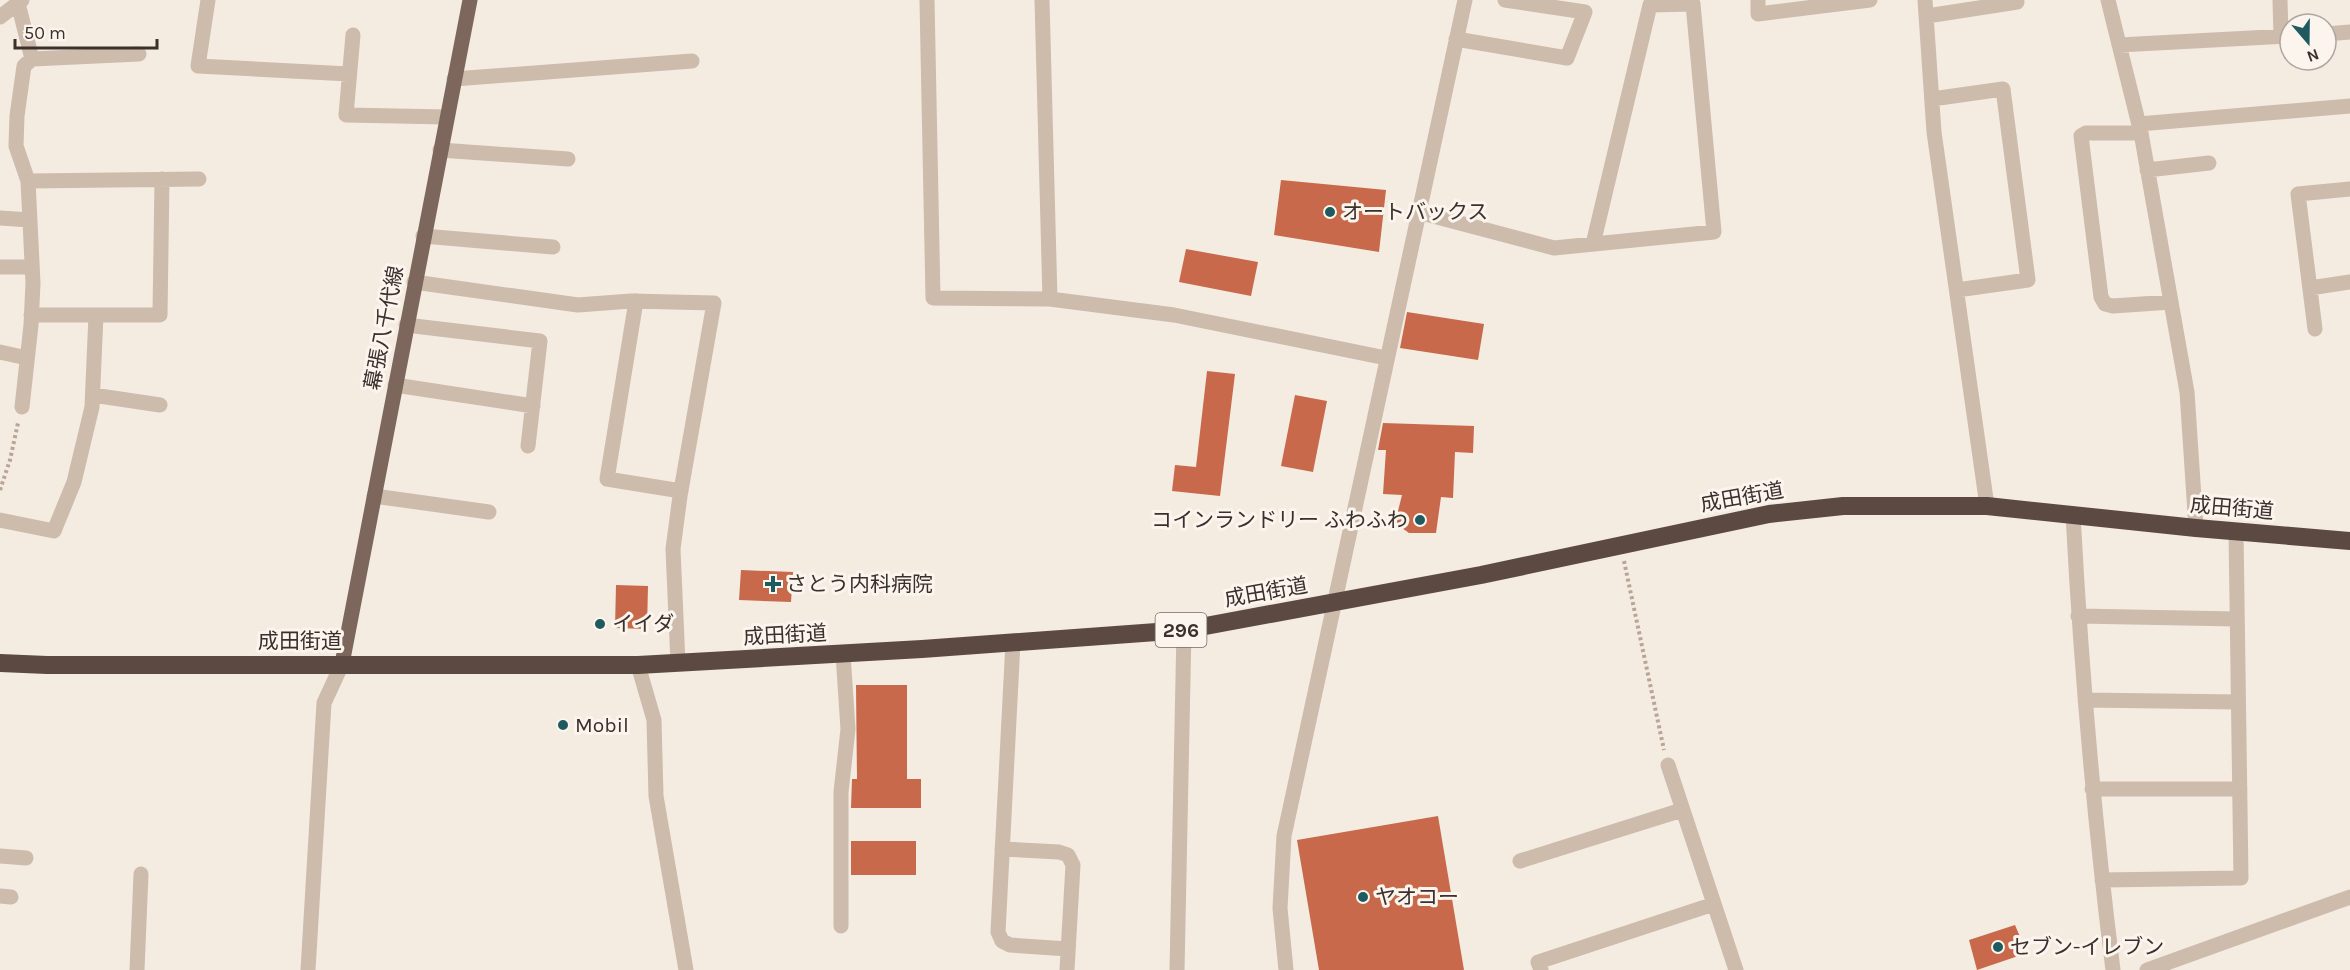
<svg xmlns="http://www.w3.org/2000/svg" width="2350" height="970" font-family="Karla,'Noto Sans JP',sans-serif">
	<style>
		.building { fill: #c8694b }
		.lines { fill: none; stroke-linecap: round; stroke-linejoin: round }
		.path { stroke: #b9a596; stroke-width: 4; stroke-dasharray: 3 3; stroke-linecap: butt }
		.minor { stroke: #cdbbac; stroke-width: 15 }
		.major { stroke: #7d675c; stroke-width: 15 }
		.highway { stroke: #5c4a42; stroke-width: 18 }
		.poi-dot { fill: #1f5a5e; stroke: #fbf5ee; stroke-width: 2 }
		.labels { text-anchor: middle; stroke-width: 6; stroke-linejoin: round; paint-order: stroke }
		.shield { fill: #fbf5ee; stroke: #756b66; stroke-width: 1.5 }
		.shield-label { font-size: 20px; font-weight: bold; fill: #3b302b }
		.poi-label { font-size: 21px; fill: #3b302b; stroke: #fbf5ee; text-anchor: start }
		.street-label { font-size: 21px; fill: #3b302b; stroke: #fbf5ee }
	</style>
	<rect width="100%" height="100%" fill="#f4ebe1"/>
	<path class="building" d="M1281 180 1386 190 1379 252 1274 235Z
		M1186 249 1258 262 1251 296 1179 282Z
		M1407 312 1484 324 1478 360 1400 348Z
		M1207 371 1235 374 1220 496 1172 491 1175 465 1196 467Z
		M1295 395 1327 401 1313 472 1281 466Z
		M1383 423 1474 426 1473 453 1455 452 1453 498 1441 497 1436 533H1409L1395 523 1402 495 1383 494 1386 450H1378Z
		M741 570 793 572 791 602 739 600Z
		M616 585 648 586 647 629 615 628Z
		M856 685H907V779H921V808H851L852 779H857Z
		M1438 816 1464 970H1319L1297 840Z
		M851 841H916V875H851Z
		M2015 925 2027 953 1977 970 1969 940Z"/>
	<g class="lines">
		<path class="path" d="M0 490 10 460 18 423
			M1624 561 1664 750"/>
		<path class="minor" d="M208 0 198 66 349 74
			M927 0 933 298 1050 299 1174 315 1386 358
			M1042 0 1050 299 1058 300
			M1758 0V14L1870 0
			M1925 0 1934 132 1987 506
			M2108 0 2141 133 2187 392 2196 528
			M2280 0 2281 36
			M18 3 32 59 24 66 17 116 16 146 28 181 33 283 31 325 22 407
			M1927 16 2017 2
			M0 17 22 0
			M2326 34 2350 32
			M353 35 346 115 447 117
			M1456 39 1567 58 1585 12 1505 0
			M2119 45 2290 36
			M32 59 139 54
			M454 79 692 61
			M1932 99 2003 89 2028 280 1957 290
			M2139 124 2350 106
			M2141 133H2086L2081 136 2101 297 2105 304 2113 306 2171 302
			M440 150 568 159
			M2147 170 2209 163
			M28 181 199 179
			M1418 212 1554 248 1714 232 1693 4 1650 5 1593 244
			M0 218 30 220
			M423 236 553 247
			M0 267H32
			M414 282 578 305 631 301 714 303 680 496 673 549 678 663
			M2310 288 2350 282
			M636 301 607 479 681 491
			M31 315H160L162 179
			M406 325 540 341 528 446
			M2315 329 2298 194 2350 189
			M0 352 27 358
			M395 385 533 406
			M93 395 160 405
			M374 496 489 512
			M2073 514C2081 667 2094 819 2113 970
			M0 520 54 531 74 482 92 407 96 315
			M2078 616 2237 619
			M1013 642 998 932 1002 941 1010 945 1068 949
			M638 665 654 720 656 796 686 970
			M2085 700 2238 702
			M1668 765 1736 970
			M2092 789H2240
			M1002 849 1059 852 1068 855 1073 865 1067 970
			M0 856 26 858
			M1520 861 1682 810
			M2102 880 2241 878 2236 531
			M0 896 11 897
			M841 926V792L848 729 843 654
			M137 970 141 874
			M308 970 324 703 342 664
			M1177 970 1184 630
			M1286 970 1280 908 1284 836 1465 0
			M1541 970 1538 962 1714 904
			M2147 970 2350 897"/>
		<path class="major" d="M342 664 470 0"/>
		<path class="highway" d="M0 663 47 665H638L922 649 1184 630 1481 575 1769 514 1843 506H1987L2196 528 2350 541"/>
	</g>
	<g class="poi-dot">
		<circle cx="1330" cy="212" r="6"/>
		<circle cx="1420" cy="520" r="6"/>
		<path d="M770 575h6v6h6v6h-6v6h-6v-6h-6v-6h6z"/>
		<circle cx="600" cy="624" r="6"/>
		<circle cx="563" cy="725" r="6"/>
		<circle cx="1363" cy="897" r="6"/>
		<circle cx="1998" cy="947" r="6"/>
	</g>
	<g class="labels">
		<rect class="shield" x="1155.5" y="613" width="51" height="34" rx="4.5"/>
		<g class="shield-label">
			<text x="1181" y="637">296</text>
		</g>
		<g class="poi-label">
			<text x="1342" y="219">オートバックス</text>
			<text x="1408" y="527" text-anchor="end">コインランドリー ふわふわ</text>
			<text x="786" y="591">さとう内科病院</text>
			<text x="612" y="631">イイダ</text>
			<text x="575" y="732">Mobil</text>
			<text x="1375" y="904">ヤオコー</text>
			<text x="2010" y="954">セブン-イレブン</text>
		</g>
		<g class="street-label">
			<text transform="translate(384 328) rotate(-79)" y="7">幕張八千代線</text>
			<text transform="translate(1742 497) rotate(-10)" y="7">成田街道</text>
			<text transform="translate(2232 508) rotate(5)" y="7">成田街道</text>
			<text transform="translate(1266 592) rotate(-10)" y="7">成田街道</text>
			<text transform="translate(785 635) rotate(-3)" y="7">成田街道</text>
			<text x="300" y="648">成田街道</text>
		</g>
	</g>
	<g transform="translate(2308 42) rotate(160)"><circle r="28" fill="#fbf5ee" stroke="#aea6a0" stroke-width="1.5"/>
	<path d="M0-4.5L10 22L0 15L-10 22Z" fill="#1f5a5e"/>
	<text y="-9" font-size="16" font-weight="bold" text-anchor="middle" fill="#3b302b">N</text>
	</g>
	<path d="M15 39v9h142v-9" fill="none" stroke="#3b302b" stroke-width="3"/>
	<text x="24" y="39" font-size="18" fill="#3b302b" stroke="#fbf5ee" stroke-width="4.5" paint-order="stroke">50 m</text>
</svg>
